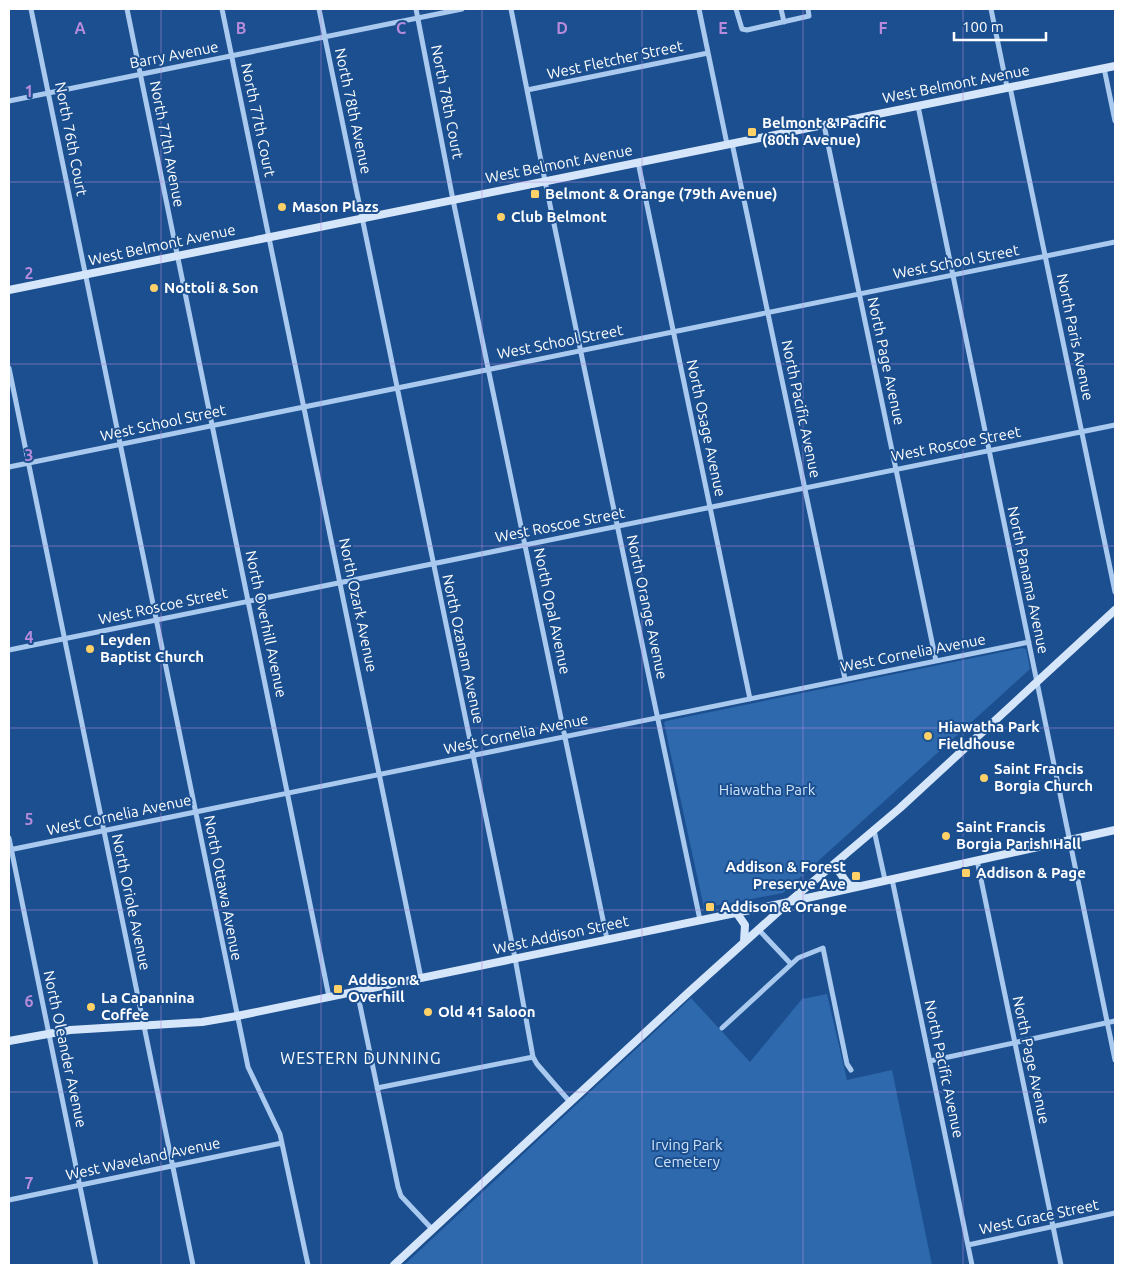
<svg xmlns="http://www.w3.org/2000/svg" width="1124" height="1274" font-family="Ubuntu,sans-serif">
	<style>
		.green { fill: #2e69ad }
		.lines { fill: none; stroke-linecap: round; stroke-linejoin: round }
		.street { stroke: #a9c9ee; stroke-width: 5 }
		.secondary { stroke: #d6e6fa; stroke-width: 8 }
		.grid { fill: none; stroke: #b68bdc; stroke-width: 1; stroke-opacity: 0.55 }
		.poi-dot { fill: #ffd166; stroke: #1b4f8f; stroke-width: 2 }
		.labels { text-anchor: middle; stroke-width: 4; stroke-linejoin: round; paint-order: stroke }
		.street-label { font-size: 15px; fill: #fff; stroke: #1b4f8f }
		.poi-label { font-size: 15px; font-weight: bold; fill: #fff; stroke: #1b4f8f; text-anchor: start }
		.park-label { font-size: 15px; fill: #cfe3fa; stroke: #1b4f8f }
		.neighbourhood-label { font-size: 16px; letter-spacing: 1px; fill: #fff; stroke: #1b4f8f }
		.grid-label { font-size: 16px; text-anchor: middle; font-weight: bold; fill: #b68bdc; stroke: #1b4f8f; stroke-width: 4; stroke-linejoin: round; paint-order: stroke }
	</style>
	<rect width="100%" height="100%" fill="#1b4f8f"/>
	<path class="green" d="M1022 648 1026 649 1030 669 783 893 704 908 664 723 666 721Z
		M827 994 847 1080 892 1070 932 1265H404L691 998 750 1062 802 999Z"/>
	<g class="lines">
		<path class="street" d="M31 9 248 1067 280 1134 308 1265
			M127 9 329 997
			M222 9 421 978
			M319 9 515 958 533 1057 537 1064 570 1102
			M416 9 453 200 607 939
			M511 9 545 181 700 920
			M699 9 727 144
			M736 9 742 29 747 30 809 16 808 9
			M781 9 784 22
			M991 9 1007 87
			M1104 68 1115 121
			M1010 87 1115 592
			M527 90 708 53
			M9 101 462 9
			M918 106 1115 1060
			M824 125 936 661
			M732 143 845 679
			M638 162 750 699
			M9 368 193 1265
			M9 467 1115 242
			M9 650 1115 425
			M874 830 885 880
			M9 838 96 1265
			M9 850 1029 642
			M977 860 1061 1265
			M892 879 972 1265
			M758 929 791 964
			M357 991 398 1187 401 1196 432 1229
			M722 1028 798 958 823 948 847 1064 851 1070
			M930 1061 1115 1021
			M377 1088 533 1057
			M9 1200 282 1143
			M968 1245 1115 1213"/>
		<path class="secondary" d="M9 290 1115 66
			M834 864 847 883 856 885
			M736 912 745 925 744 942
			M9 1041 70 1030 202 1022 237 1016 789 902 1115 830
			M394 1265 689 992 789 902 900 808 1115 610"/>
	</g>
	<path class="grid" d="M161 9V1265M321 9V1265M482 9V1265M642 9V1265M803 9V1265M963 9V1265M9 182H1115M9 364H1115M9 546H1115M9 728H1115M9 910H1115M9 1092H1115"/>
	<g class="poi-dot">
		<rect x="747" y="127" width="10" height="10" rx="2.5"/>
		<rect x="530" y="189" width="10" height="10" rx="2.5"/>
		<circle cx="282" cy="207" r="5"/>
		<circle cx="501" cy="217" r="5"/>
		<circle cx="154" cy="288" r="5"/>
		<circle cx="90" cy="649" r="5"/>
		<circle cx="928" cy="736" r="5"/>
		<circle cx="984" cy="778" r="5"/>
		<circle cx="946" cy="836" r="5"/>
		<rect x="961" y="868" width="10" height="10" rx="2.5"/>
		<rect x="851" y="871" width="10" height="10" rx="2.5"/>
		<rect x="705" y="902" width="10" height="10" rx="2.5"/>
		<rect x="333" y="984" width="10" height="10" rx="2.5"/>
		<circle cx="91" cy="1007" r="5"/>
		<circle cx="428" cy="1012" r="5"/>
	</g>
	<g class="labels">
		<g class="street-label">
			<text transform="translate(174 55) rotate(-11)" y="5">Barry Avenue</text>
			<text transform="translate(615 60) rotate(-12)" y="5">West Fletcher Street</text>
			<text transform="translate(956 84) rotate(-11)" y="5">West Belmont Avenue</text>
			<text transform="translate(447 102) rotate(79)" y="5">North 78th Court</text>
			<text transform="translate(353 111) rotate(78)" y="5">North 78th Avenue</text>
			<text transform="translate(258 120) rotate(78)" y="5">North 77th Court</text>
			<text transform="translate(71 139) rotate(79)" y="5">North 76th Court</text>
			<text transform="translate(167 144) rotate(79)" y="5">North 77th Avenue</text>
			<text transform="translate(559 164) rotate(-11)" y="5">West Belmont Avenue</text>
			<text transform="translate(162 245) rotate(-12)" y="5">West Belmont Avenue</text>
			<text transform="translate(956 262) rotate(-11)" y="5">West School Street</text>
			<text transform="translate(1075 337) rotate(78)" y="5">North Paris Avenue</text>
			<text transform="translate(560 342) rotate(-11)" y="5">West School Street</text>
			<text transform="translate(886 361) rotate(78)" y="5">North Page Avenue</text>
			<text transform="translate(801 409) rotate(78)" y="5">North Pacific Avenue</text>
			<text transform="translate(163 423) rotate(-12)" y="5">West School Street</text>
			<text transform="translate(706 428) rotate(78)" y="5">North Osage Avenue</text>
			<text transform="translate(956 444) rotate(-11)" y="5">West Roscoe Street</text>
			<text transform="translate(560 525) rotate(-11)" y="5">West Roscoe Street</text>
			<text transform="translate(1028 580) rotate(78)" y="5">North Panama Avenue</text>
			<text transform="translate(358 605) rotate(78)" y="5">North Ozark Avenue</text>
			<text transform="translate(163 606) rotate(-12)" y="5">West Roscoe Street</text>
			<text transform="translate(647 607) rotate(78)" y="5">North Orange Avenue</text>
			<text transform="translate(552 611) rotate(78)" y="5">North Opal Avenue</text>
			<text transform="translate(266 624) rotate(78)" y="5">North Overhill Avenue</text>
			<text transform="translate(463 649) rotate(78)" y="5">North Ozanam Avenue</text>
			<text transform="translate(913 653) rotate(-11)" y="5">West Cornelia Avenue</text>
			<text transform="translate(516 734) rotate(-12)" y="5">West Cornelia Avenue</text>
			<text transform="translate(119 815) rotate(-12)" y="5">West Cornelia Avenue</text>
			<text transform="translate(223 888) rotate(79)" y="5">North Ottawa Avenue</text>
			<text transform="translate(131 902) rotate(78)" y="5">North Oriole Avenue</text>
			<text transform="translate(561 935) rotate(-12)" y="5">West Addison Street</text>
			<text transform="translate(65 1049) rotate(78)" y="5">North Oleander Avenue</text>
			<text transform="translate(1031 1060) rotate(78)" y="5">North Page Avenue</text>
			<text transform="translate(944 1069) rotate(78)" y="5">North Pacific Avenue</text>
			<text transform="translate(143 1159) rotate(-12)" y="5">West Waveland Avenue</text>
			<text transform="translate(1039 1217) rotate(-12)" y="5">West Grace Street</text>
		</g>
		<g class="poi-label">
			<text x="762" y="128">Belmont &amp; Pacific<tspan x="762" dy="17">(80th Avenue)</tspan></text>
			<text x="545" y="199">Belmont &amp; Orange (79th Avenue)</text>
			<text x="292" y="212">Mason Plazs</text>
			<text x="511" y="222">Club Belmont</text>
			<text x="164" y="293">Nottoli &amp; Son</text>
			<text x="100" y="645">Leyden<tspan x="100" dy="17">Baptist Church</tspan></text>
			<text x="938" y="732">Hiawatha Park<tspan x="938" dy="17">Fieldhouse</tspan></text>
			<text x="994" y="774">Saint Francis<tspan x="994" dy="17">Borgia Church</tspan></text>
			<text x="956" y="832">Saint Francis<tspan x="956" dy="17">Borgia Parish Hall</tspan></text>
			<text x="846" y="872" text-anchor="end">Addison &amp; Forest<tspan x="846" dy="17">Preserve Ave</tspan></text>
			<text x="976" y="878">Addison &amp; Page</text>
			<text x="720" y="912">Addison &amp; Orange</text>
			<text x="348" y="985">Addison &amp;<tspan x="348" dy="17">Overhill</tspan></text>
			<text x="101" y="1003">La Capannina<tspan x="101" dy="17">Coffee</tspan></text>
			<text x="438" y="1017">Old 41 Saloon</text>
		</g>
		<g class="park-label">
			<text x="767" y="795">Hiawatha Park</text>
			<text x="687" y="1150">Irving Park<tspan x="687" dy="17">Cemetery</tspan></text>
		</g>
		<g class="neighbourhood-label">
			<text x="361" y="1064">WESTERN DUNNING</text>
		</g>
	</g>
	<g class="grid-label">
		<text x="80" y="34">A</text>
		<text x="241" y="34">B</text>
		<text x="401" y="34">C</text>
		<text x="562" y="34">D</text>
		<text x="723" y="34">E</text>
		<text x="883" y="34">F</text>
		<text x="29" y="97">1</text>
		<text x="29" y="279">2</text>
		<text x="29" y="461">3</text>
		<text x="29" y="643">4</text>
		<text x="29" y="825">5</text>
		<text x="29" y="1007">6</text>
		<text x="29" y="1189">7</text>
	</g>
	<rect width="1124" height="1274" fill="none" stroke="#ffffff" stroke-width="20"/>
	<path d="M954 32v8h92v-8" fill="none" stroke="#ffffff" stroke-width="2.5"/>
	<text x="962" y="32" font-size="15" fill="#ffffff" stroke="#1b4f8f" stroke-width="4" paint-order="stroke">100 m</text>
</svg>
